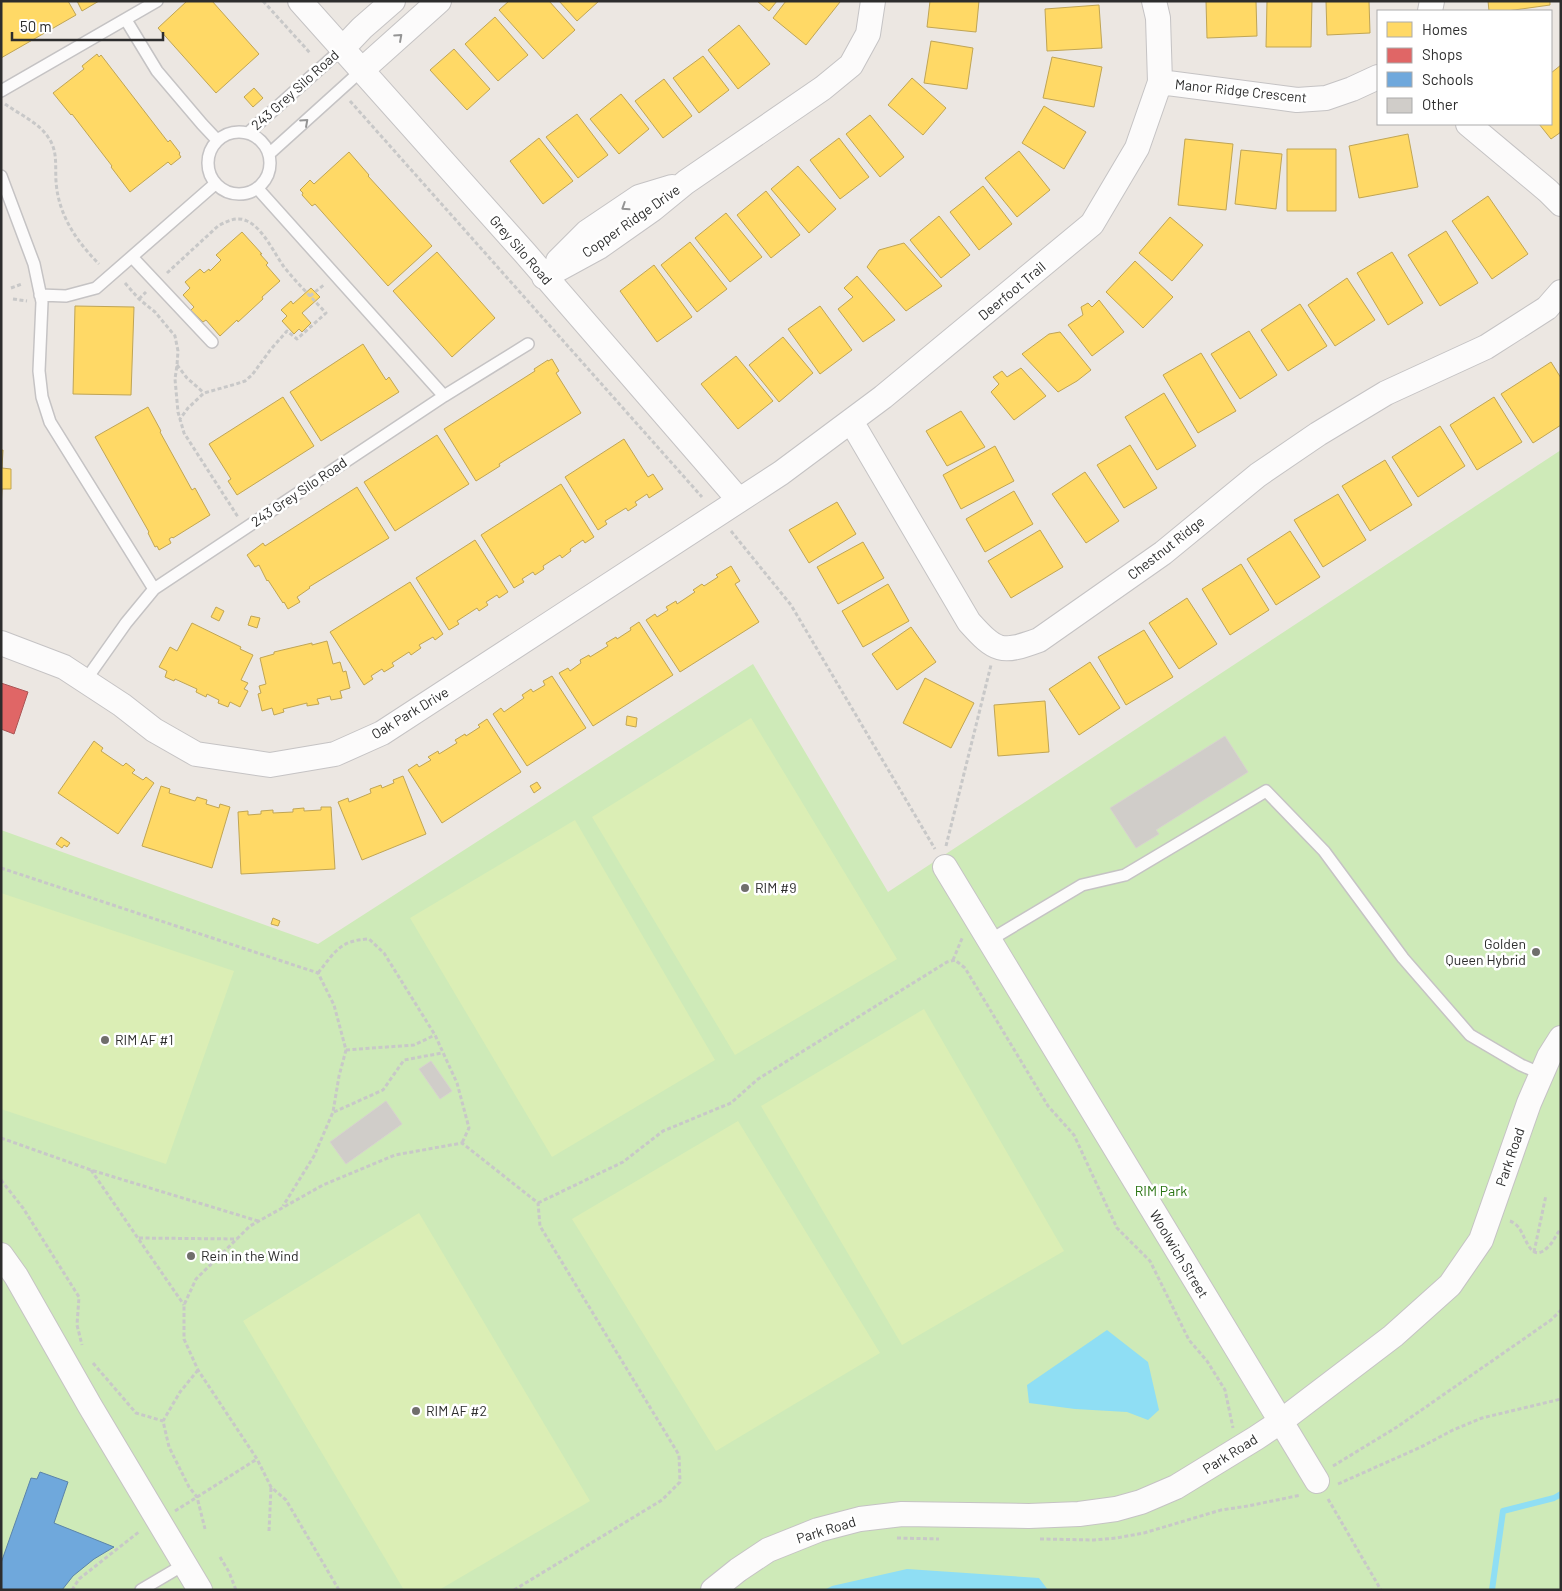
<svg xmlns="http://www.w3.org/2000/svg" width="1562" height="1591" font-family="Barlow,sans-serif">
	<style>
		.green { fill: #ceeab8 }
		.pitch { fill: #dbeeb5 }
		.water { fill: #8fdef4 }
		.homes { fill: #ffd966; stroke: #c0a555 }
		.shops { fill: #e06666; stroke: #a55 }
		.schools { fill: #6fa8dc; stroke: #5b83a8 }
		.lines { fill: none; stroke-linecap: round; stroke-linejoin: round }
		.stream { stroke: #8fdef4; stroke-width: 6 }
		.building { fill: #d0cdc9; stroke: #d7d3ce }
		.lane-casing { stroke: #c5c3c4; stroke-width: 14 }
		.street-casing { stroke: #c5c3c4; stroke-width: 26 }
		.path { stroke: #c8c8c8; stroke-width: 3; stroke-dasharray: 4 2.5; stroke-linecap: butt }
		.lane { stroke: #fcfbfb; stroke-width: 11 }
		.street { stroke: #fcfbfb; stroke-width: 24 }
		.oneway { stroke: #949494 }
		.poi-dot { fill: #706e6c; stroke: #fff; stroke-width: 2 }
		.labels { text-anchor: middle; stroke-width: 5; stroke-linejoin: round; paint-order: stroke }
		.street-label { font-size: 14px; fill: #2d2d2d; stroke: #fff }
		.poi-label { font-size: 14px; fill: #2d2d2d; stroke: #fff; text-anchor: start }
		.park-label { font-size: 14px; fill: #2a7412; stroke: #fff }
	</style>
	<rect width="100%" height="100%" fill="#ece7e2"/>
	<path class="green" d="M1561 450V1590H1V830L318 944 753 664 888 892Z"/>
	<path class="pitch" d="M751 718 897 959 735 1055 592 817Z
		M575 820 715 1060 552 1157 410 918Z
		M1 893 234 971 166 1164 1 1109Z
		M924 1009 1064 1251 902 1345 761 1106Z
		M738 1121 880 1353 716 1451 572 1219Z
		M419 1213 590 1501 439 1590H404L243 1321Z"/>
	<path class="water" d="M1107 1330 1148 1362 1159 1410 1148 1420 1127 1412 1075 1409 1029 1403 1027 1385Z
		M907 1569 1039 1578 1048 1590H824L832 1586Z"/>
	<path class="homes" d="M1 1H68L76 15 1 58Z
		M77 1H99L82 11Z
		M187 1H212L259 54 216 93 158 28Z
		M509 1H549L575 30 543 59 499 10Z
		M559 1H599L577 21Z
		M757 1H777L769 11Z
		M786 1H840V2L806 45 773 18Z
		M930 1H979L976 32 927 27Z
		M1206 1H1256L1257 36 1207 38Z
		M1267 1H1312L1311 47H1266Z
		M1326 1H1369L1370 33 1327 35Z
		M1488 1H1550V5L1507 11H1489Z
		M1099 5 1102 48 1047 51 1045 9Z
		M495 17 528 55 498 81 465 44Z
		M739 25 770 64 738 89 708 50Z
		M931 41 973 48 967 89 924 83Z
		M454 49 490 89 467 110 430 70Z
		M97 54 99 57 101 55 168 142 170 140 180 153 179 154 181 157 171 165 168 162 130 192 111 167 112 166 72 114 71 115 53 93 84 69 82 66Z
		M703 56 729 90 699 113 673 78Z
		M1052 57 1102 67 1094 107 1043 98Z
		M1561 65V132L1551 139 1539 124H1551V73Z
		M912 78 946 108 923 135 888 105Z
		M664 79 692 116 663 138 635 101Z
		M254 88 263 98 253 107 244 97Z
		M621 94 649 129 619 154 590 119Z
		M1044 106 1086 132 1064 169 1022 143Z
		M577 114 608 155 578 178 546 137Z
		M870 115 904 157 880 177 846 134Z
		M1408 134 1418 187 1359 198 1349 146Z
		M539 138 573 181 543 204 510 161Z
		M839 138 869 177 840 199 810 160Z
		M1185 139 1233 144 1226 210 1178 205Z
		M1287 149H1336V211H1287Z
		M1241 150 1282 154 1276 209 1235 204Z
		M1019 151 1050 190 1017 217 985 178Z
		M349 152 369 175 368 176 432 246 388 286 315 204 312 206 302 195 303 193 300 190 310 180 314 184Z
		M798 166 836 209 809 233 771 189Z
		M983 186 1012 224 979 250 950 212Z
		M766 191 800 235 771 258 737 215Z
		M1488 196 1528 254 1492 279 1452 221Z
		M726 213 762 257 730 282 695 238Z
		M939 216 970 255 941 278 910 240Z
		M1170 217 1203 245 1172 281 1139 253Z
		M1446 231 1478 283 1440 306 1408 255Z
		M242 232 262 254H260L268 263 266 265 280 281 262 297 263 299 238 322 237 320 220 336 206 320 203 322 191 310 194 307 183 295 190 288 185 282 200 269 204 273 209 269 210 271 221 260 216 255Z
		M690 242 727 289 697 312 661 265Z
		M904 243 942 286 906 311 867 267 879 250Z
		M437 252 495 318 452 357 393 291Z
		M1392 252 1423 303 1388 325 1357 273Z
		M1135 261 1173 297 1143 328 1106 292Z
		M654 265 692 317 657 342 620 291Z
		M857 276 895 320 863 342 838 309 853 297 844 288Z
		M1347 278 1375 320 1335 346 1308 305Z
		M311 288 320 297 302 313 311 323 302 332 299 329 294 334 282 321 287 316 281 310 291 301 293 304Z
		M1099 300 1124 332 1092 356 1068 325 1083 315 1081 307 1088 303 1092 307Z
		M1300 304 1327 346 1288 371 1261 330Z
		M75 306 134 307 131 395 73 394Z
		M820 306 852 350 820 374 788 329Z
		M1249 331 1277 375 1240 399 1211 354Z
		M1060 332 1091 370 1077 381 1058 392 1022 354 1049 334Z
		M783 337 813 373 779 402 749 365Z
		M363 344 386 380 389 377 399 392 321 441 290 392Z
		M1201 353 1236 411 1198 433 1163 375Z
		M736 356 773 401 738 429 701 384Z
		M552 359 559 371 556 373 581 413 499 464 500 466 476 481 444 429 535 371 534 369 548 360V361Z
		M1551 362 1561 378V425L1533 443 1501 394Z
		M1021 368 1046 396 1014 420 991 392 999 384 993 377 1002 371 1007 377Z
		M1164 393 1196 446 1157 470 1125 417Z
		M283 397 314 446 237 495 228 481 231 479 209 444Z
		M1494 397 1522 442 1477 470 1450 425Z
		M148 407 161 431 160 432 192 490 195 488 210 515 173 538 172 537 169 539 171 543 159 550 157 546 155 547 148 533 149 532 95 437Z
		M961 411 985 447 947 466 926 431Z
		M1440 426 1465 466 1418 497 1392 457Z
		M437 435 469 484 395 531 364 482Z
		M624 439 648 477 653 474 663 489 649 498 647 494 635 502 637 505 628 511 626 508 605 521 607 524 598 530 565 477Z
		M1130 445 1157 488 1124 508 1097 465Z
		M995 446 1014 481 961 509 943 475Z
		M1 450H3L2 468 11 469V489H2L1 508Z
		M1385 460 1412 505 1370 531 1342 486Z
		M1085 472 1119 521 1086 543 1052 494Z
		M561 484 594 537 585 543 583 540 570 549 571 551 562 558 560 555 543 566 544 569 535 575 533 572 522 579 524 582 514 588 481 535Z
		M357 487 389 538 309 587 310 588 297 597 300 602 288 609 284 602 283 603 268 580 267 581 259 565 255 567 247 555 263 543 265 546Z
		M1014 491 1033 524 985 552 966 519Z
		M1338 494 1366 540 1323 567 1294 520Z
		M837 502 856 534 809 563 789 530Z
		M1040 530 1063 567 1011 598 988 561Z
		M1290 531 1320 577 1276 605 1247 559Z
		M475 540 508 592 499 598 497 595 486 602 488 605 479 611 477 608 457 621 459 624 449 630 416 578Z
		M863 542 884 578 838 604 817 567Z
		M1241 564 1269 610 1230 635 1202 589Z
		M731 566 740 581 735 584 759 622 680 672 646 620 655 614 657 617 668 610 666 607 676 601 677 604 695 592 693 590 702 584 704 586 718 577 716 575Z
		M410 582 443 634 435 640 433 637 419 645 421 648 411 655 409 652 392 663 394 666 384 672 382 669 371 676 373 679 364 685 330 632Z
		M888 584 909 621 863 647 842 611Z
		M1187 598 1217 644 1179 669 1149 623Z
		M216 607 224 611 219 621 211 617Z
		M251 616 260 618 257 628 248 625Z
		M639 622 673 675 593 726 559 673 568 668 570 671 581 663 580 660 589 655 590 657 608 646 606 643 616 637 617 639 631 630 630 628Z
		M192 623 241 647 240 649 253 655 241 680 248 683 244 689 248 691 240 707 230 702 228 707 218 703 219 700 207 694 206 697 196 692 197 689 175 679 174 681 165 677 167 671 159 667 170 647 177 651Z
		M911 627 936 662 897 690 872 654Z
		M1144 630 1173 677 1126 705 1098 657Z
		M327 641 333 664 340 662 343 672 346 671 350 688 340 691 342 698 331 700 330 696 317 699 319 704 307 706V703L283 709 284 712 274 715 272 708 262 711 258 694 261 693 259 686 266 684 260 658 274 654V652L312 643V645Z
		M1090 662 1120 708 1079 735 1049 689Z
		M552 676 586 728 527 766 493 714 501 708 504 712 524 698 522 695 531 689 533 692 545 685 543 681Z
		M925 678 974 703 951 748 903 723Z
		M1045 701 1049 752 998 756 994 705Z
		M627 716 637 718 636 727 626 725Z
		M487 719 521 772 442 823 408 770 417 764 419 767 431 760 428 757 438 751 439 754 457 743 455 740 465 734 466 736 480 727 478 725Z
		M94 741 103 748 101 751 123 766 126 763 135 770 132 773 143 780 146 777 154 783 118 834 58 793Z
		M403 776 426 834 362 860 338 802 348 798 349 802 371 793 370 789 381 785 382 788 394 783 393 780Z
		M537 782 541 788 534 793 530 786Z
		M161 786 170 789 169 793 195 801 197 797 207 800 206 804 219 808 220 804 230 807 212 868 142 846Z
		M321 807H331L335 869 241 874 238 812 248 811V815L261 814V811L273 810V813L293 812V809L304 808V811L321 810Z
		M61 837 70 843 67 847 64 845 62 848 56 844Z
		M273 918 280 921 278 926 271 924Z"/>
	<path class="shops" d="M1 683 28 692 14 734 1 729Z"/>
	<path class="schools" d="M40 1472 68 1482 54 1523 114 1547 94 1559 73 1576 62 1590H1V1563L31 1478 37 1479Z"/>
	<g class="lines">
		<path class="stream" d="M1492 1590 1503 1511 1554 1498 1561 1494"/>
	</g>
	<path class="building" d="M1225 736 1248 772 1156 830 1159 834 1136 848 1110 808Z
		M431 1061 452 1091 440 1099 419 1069Z
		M386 1101 402 1124 346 1164 330 1142Z"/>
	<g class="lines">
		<defs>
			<path id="lane" d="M126 20 157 71 202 124 217 140
				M1 91 157 1
				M208 163a31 31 0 1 1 62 0a31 31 0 1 1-62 0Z
				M248 133 343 48
				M269 154 362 70
				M1 176 34 264 42 302 39 371 42 397 50 422 154 589
				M258 189 444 396
				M132 257 212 342
				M40 295 66 296 96 288 215 184
				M85 681 126 623 154 589 444 396 528 344
				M990 940 1082 885 1125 875 1266 791 1324 851 1403 958 1470 1035 1521 1065 1542 1074
				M141 1590 185 1564"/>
			<path id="street" d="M300 1 525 253 739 500
				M1430 11 1432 1
				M343 48 362 28 393 1
				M362 70 439 1
				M1160 82 1297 100 1326 98 1352 89 1378 77
				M1468 124 1548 191 1561 204
				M558 261 587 232 639 197 672 187
				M544 277 599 247 653 209 686 182 823 88 851 65 868 34 873 1
				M851 421 969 622C996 652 1001 654 1039 640L1163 553 1258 475 1318 434 1386 393 1486 347 1547 308 1561 292
				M1 643 64 667 122 705 154 730 196 754 270 765 335 754 382 733 781 473 883 397 1092 224 1137 148 1160 82 1158 18 1154 1
				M945 867 1317 1481
				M1 1255 16 1276 90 1406 200 1590
				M713 1590 738 1570 768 1550 818 1530 860 1519 902 1514 1029 1516 1079 1514 1116 1509 1141 1502 1176 1487 1256 1438 1280 1422 1393 1336 1450 1285 1481 1240 1529 1103 1549 1057 1561 1038"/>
		</defs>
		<use href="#lane" class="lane-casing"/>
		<use href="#street" class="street-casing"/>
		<path class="path" d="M263 1 311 54
			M350 101 702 497
			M5 104C19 114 39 123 48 137 58 151 55 165 56 181 58 214 76 241 99 264
			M167 273 218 226C227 221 237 216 247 221 263 228 274 253 284 267 297 283 312 298 326 313L297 339 287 331 271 349 252 375 245 381 236 384 204 393 188 408 180 419
			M125 283 139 299 155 312 175 336 178 351 177 365 175 379 178 412 184 433 238 517
			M11 288 22 284
			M310 296 325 284
			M13 299 27 301
			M139 299 146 292
			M177 365 187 378 204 393
			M731 531 791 605 935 849
			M946 846 991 665
			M1 868 318 973 334 1005 346 1050 339 1076 333 1112 314 1156 283 1206
			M953 960 963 936
			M318 973C335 952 340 940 369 939L384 953 435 1035 457 1083 469 1128 462 1143
			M346 1050 414 1045 435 1035
			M334 1112 383 1090 404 1060 442 1053
			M1 1138 91 1170 258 1221
			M91 1170 184 1305
			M1 1180 23 1208 79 1297 77 1325 82 1345
			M538 1203 623 1162 663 1131 731 1103 758 1079 947 962 955 960 965 968 1048 1106 1074 1135 1117 1228 1150 1261 1189 1340 1207 1361 1225 1390 1233 1428
			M1510 1221C1513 1222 1517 1225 1519 1228 1527 1239 1531 1265 1549 1246 1554 1241 1556 1234 1561 1229
			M139 1238 237 1239
			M1534 1252 1546 1195
			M93 1363 136 1413 163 1421
			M198 1370 180 1392 163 1421 169 1447 189 1487 197 1497 205 1529
			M1333 1466 1397 1427 1551 1320 1561 1310
			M1338 1484 1421 1447 1453 1430 1482 1418 1561 1399
			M1328 1499 1381 1590
			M175 1511 257 1459
			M269 1531 271 1488
			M897 1538 939 1539
			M1040 1539 1094 1540 1116 1538 1144 1533 1221 1510 1248 1506 1301 1495
			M220 1557 229 1572 236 1590
			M72 1590 79 1579 140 1531
			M339 1590 286 1500 271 1487 257 1459 198 1370 184 1339V1305L196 1279 250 1226 323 1185 395 1155 462 1143 538 1203 540 1226 679 1455 680 1482 662 1500 514 1590"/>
		<use href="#lane" class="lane"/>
		<use href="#street" class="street"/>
	</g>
	<defs><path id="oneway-chevron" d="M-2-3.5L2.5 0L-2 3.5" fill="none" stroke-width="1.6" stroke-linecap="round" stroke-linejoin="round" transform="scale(1.25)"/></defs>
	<g class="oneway">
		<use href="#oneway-chevron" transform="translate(399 37) rotate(-42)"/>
		<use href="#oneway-chevron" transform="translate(305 122) rotate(-42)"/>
		<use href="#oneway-chevron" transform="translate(625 207) rotate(147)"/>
	</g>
	<g class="poi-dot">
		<circle cx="745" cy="888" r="5"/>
		<circle cx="1536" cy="952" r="5"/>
		<circle cx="105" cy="1040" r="5"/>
		<circle cx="191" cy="1256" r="5"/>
		<circle cx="416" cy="1411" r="5"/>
	</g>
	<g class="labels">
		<g class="street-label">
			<text transform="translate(295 90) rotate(-42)" y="5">243 Grey Silo Road</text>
			<text transform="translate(1241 91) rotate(6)" y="5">Manor Ridge Crescent</text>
			<text transform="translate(631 221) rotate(-35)" y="5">Copper Ridge Drive</text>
			<text transform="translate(521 250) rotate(49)" y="5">Grey Silo Road</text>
			<text transform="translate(1012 291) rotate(-40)" y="5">Deerfoot Trail</text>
			<text transform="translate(299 492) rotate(-34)" y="5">243 Grey Silo Road</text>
			<text transform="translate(1166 548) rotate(-38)" y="5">Chestnut Ridge</text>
			<text transform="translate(410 713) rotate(-31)" y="5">Oak Park Drive</text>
			<text transform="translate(1510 1157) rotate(-71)" y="5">Park Road</text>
			<text transform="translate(1179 1254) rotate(59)" y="5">Woolwich Street</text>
			<text transform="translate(1230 1454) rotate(-32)" y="5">Park Road</text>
			<text transform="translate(826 1530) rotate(-17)" y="5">Park Road</text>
		</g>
		<g class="poi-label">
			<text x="755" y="893">RIM #9</text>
			<text x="1526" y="949" text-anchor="end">Golden<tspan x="1526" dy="16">Queen Hybrid</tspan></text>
			<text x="115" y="1045">RIM AF #1</text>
			<text x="201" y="1261">Rein in the Wind</text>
			<text x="426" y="1416">RIM AF #2</text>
		</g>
		<g class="park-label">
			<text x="1161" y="1196">RIM Park</text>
		</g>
	</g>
	<rect width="1562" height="1591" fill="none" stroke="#2d2d2d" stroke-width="5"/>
	<rect x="1377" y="10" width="175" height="115" fill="#ffffff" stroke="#ababab"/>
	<rect x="1387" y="22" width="25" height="15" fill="#ffd966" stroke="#ababab"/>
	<text x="1422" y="35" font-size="15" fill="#2d2d2d">Homes</text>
	<rect x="1387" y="48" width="25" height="15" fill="#e06666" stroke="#ababab"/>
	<text x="1422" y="60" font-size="15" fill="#2d2d2d">Shops</text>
	<rect x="1387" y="72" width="25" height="15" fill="#6fa8dc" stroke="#ababab"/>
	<text x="1422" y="85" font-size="15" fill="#2d2d2d">Schools</text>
	<rect x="1387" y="98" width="25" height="15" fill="#d0cdc9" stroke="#ababab"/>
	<text x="1422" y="110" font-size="15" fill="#2d2d2d">Other</text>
	<path d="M12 32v8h151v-8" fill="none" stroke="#2d2d2d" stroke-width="2.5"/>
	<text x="20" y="32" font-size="15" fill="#2d2d2d" stroke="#ffffff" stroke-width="4" paint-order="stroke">50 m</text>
</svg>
